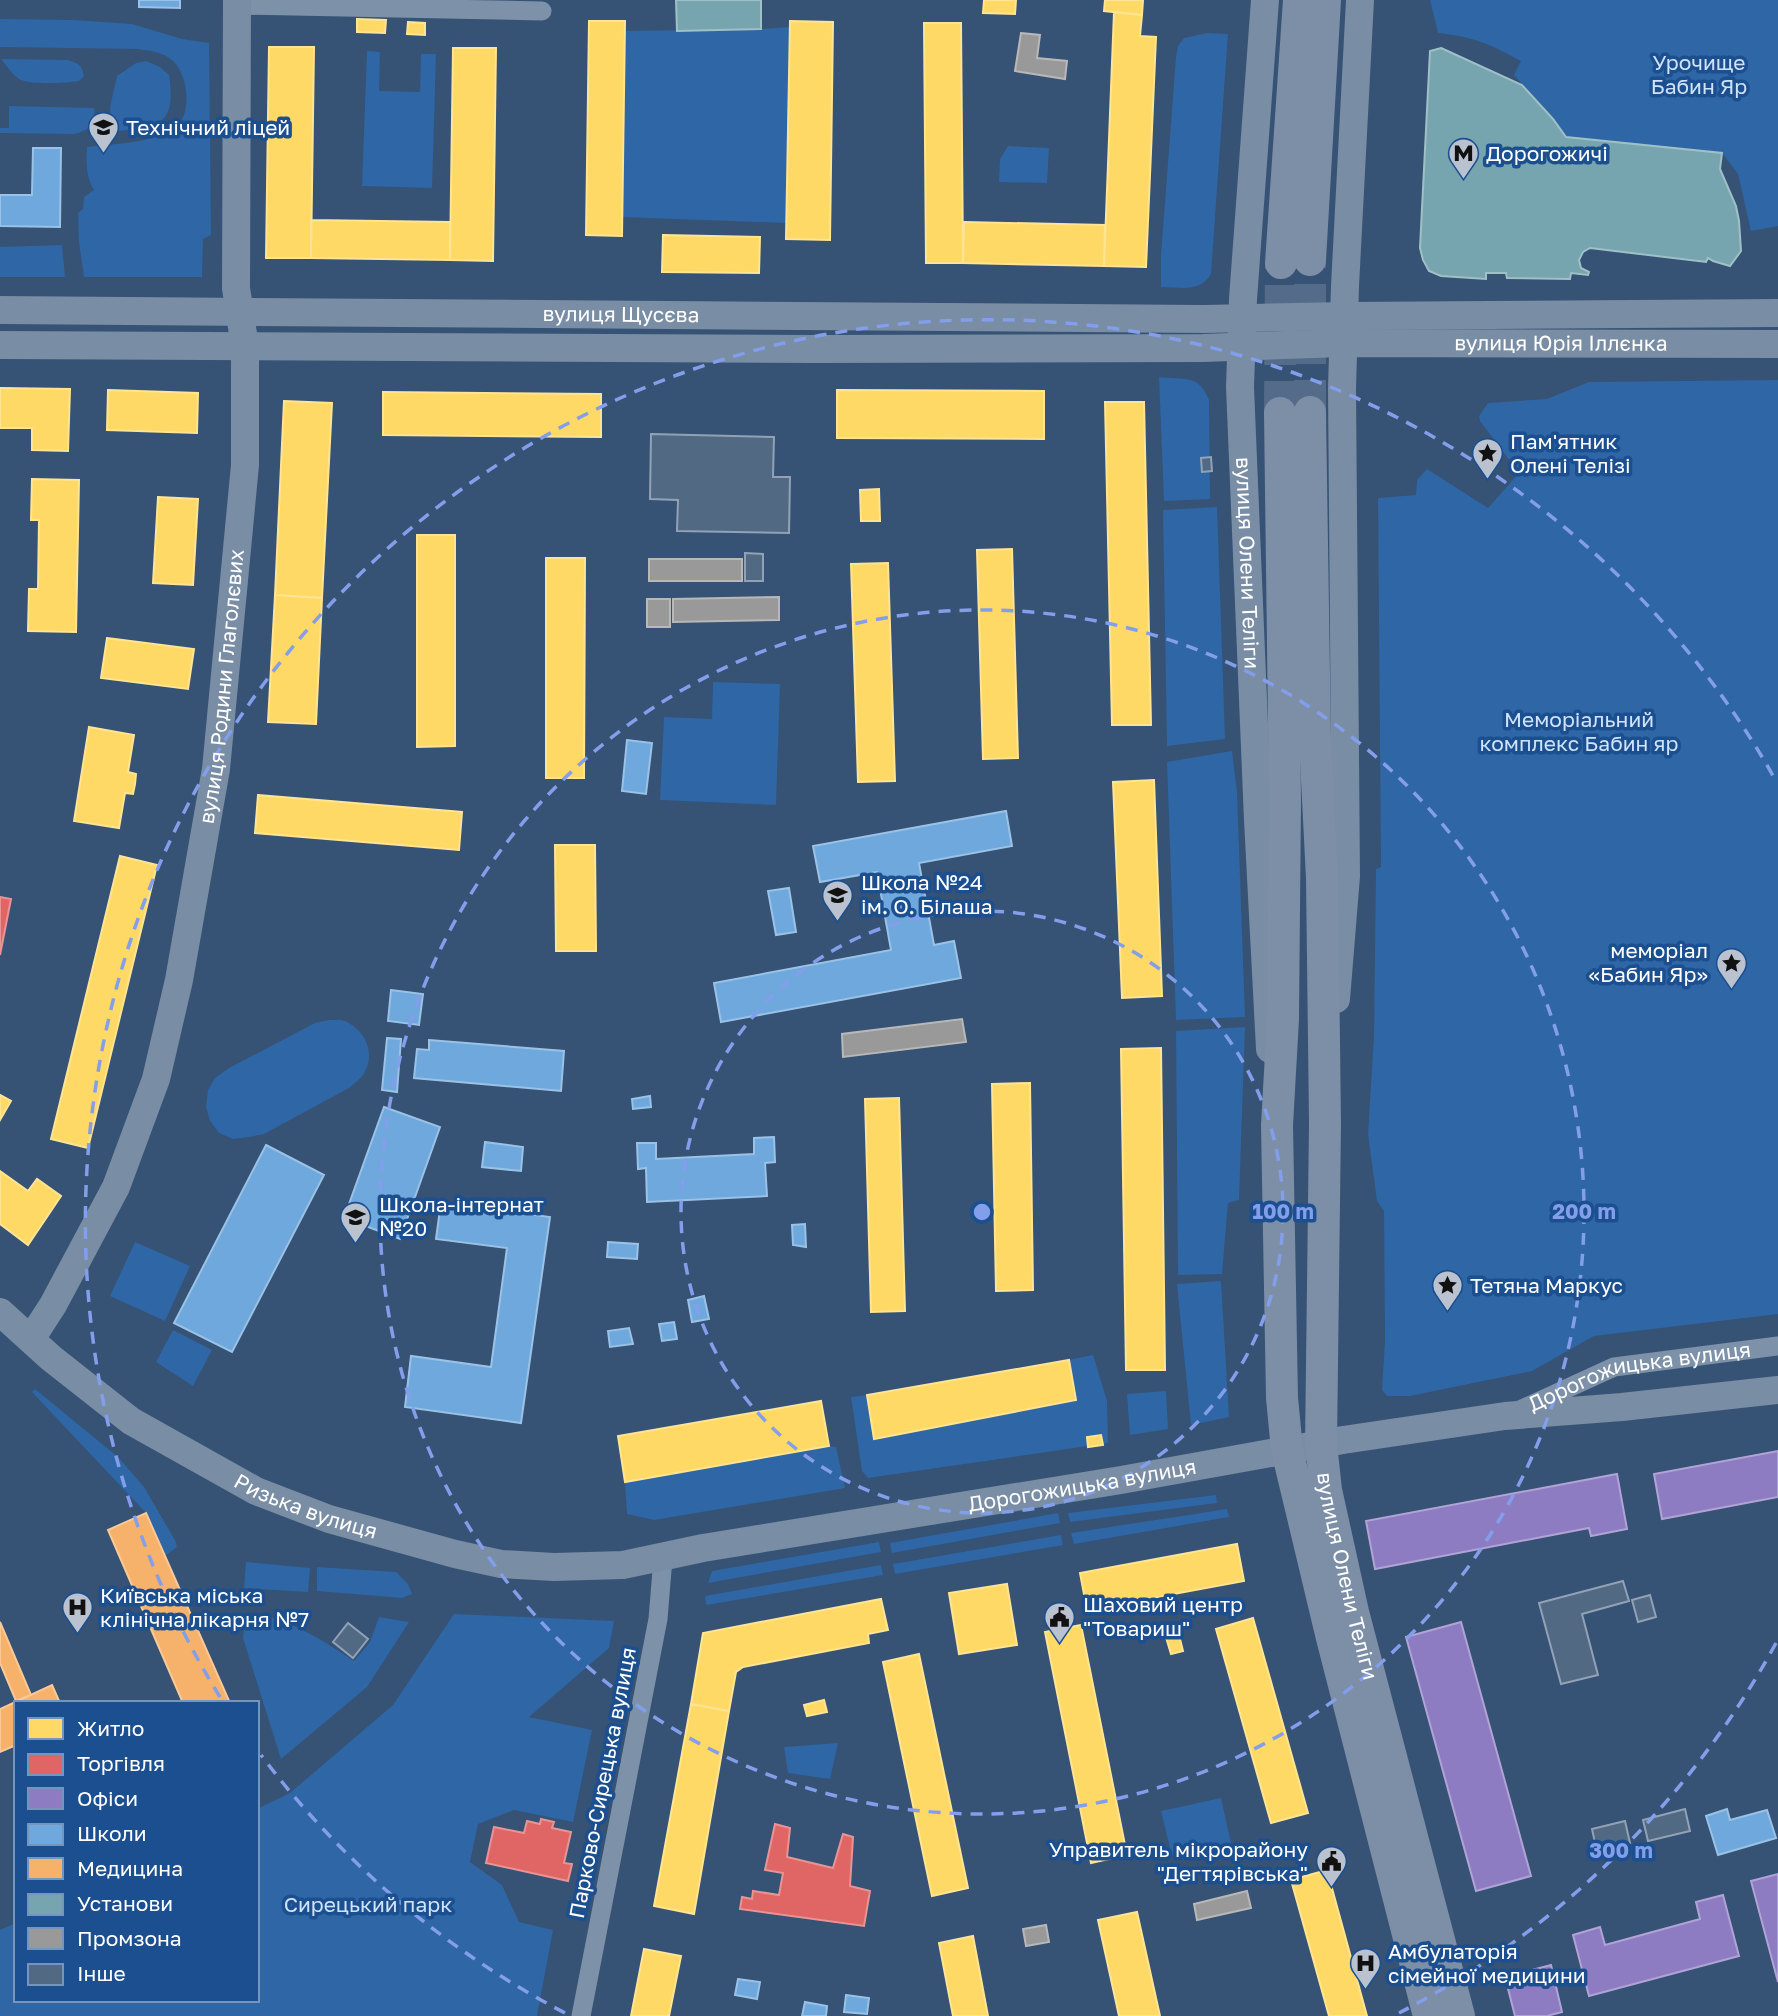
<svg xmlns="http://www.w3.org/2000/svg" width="1778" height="2016" font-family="'Golos Text',sans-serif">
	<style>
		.green { fill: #2f66a5 }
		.homes { fill: #ffd966; stroke: #ffe494; stroke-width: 2 }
		.shops { fill: #e06666; stroke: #e99494; stroke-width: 2 }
		.offices { fill: #8e7cc3; stroke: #b0a3d5; stroke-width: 2 }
		.schools { fill: #6fa8dc; stroke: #9ac2e6; stroke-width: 2 }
		.health { fill: #f6b26b; stroke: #f9c997; stroke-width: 2 }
		.public { fill: #76a5af; stroke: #9fc0c7; stroke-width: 2 }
		.industry { fill: #999; stroke: #b8b8b8; stroke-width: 2 }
		.building { fill: #526984; stroke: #92a2b6; stroke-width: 2 }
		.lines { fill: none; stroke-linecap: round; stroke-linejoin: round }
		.primary-tunnel { stroke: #546c89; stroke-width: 32; stroke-dasharray: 32 16; stroke-linecap: butt }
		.street { stroke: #7d92a8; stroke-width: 19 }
		.secondary { stroke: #798da4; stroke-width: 28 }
		.primary { stroke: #7d8ea7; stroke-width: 32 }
		.ring { fill: none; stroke: #839eea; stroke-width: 3.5; stroke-dasharray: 12 9 }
		.labels { text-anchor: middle; stroke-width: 7; stroke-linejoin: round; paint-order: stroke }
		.park-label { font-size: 21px; fill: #cfe3fa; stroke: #1b4f8f }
		.poi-label { font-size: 21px; fill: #fff; stroke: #1b4f8f; text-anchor: start }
		.street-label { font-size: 21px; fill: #fff; stroke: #1b4f8f }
		.centre { fill: #839eea; stroke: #1b4f8f; stroke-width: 3.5 }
		.ring-label { font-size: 21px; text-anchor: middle; font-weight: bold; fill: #839eea; stroke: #1b4f8f; stroke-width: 7; stroke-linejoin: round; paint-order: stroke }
	</style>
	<rect width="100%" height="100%" fill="#365274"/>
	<path class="green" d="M1430 0H1778V226L1751 231 1738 174 1722 153 1566 137 1553 119 1514 75 1521 61C1489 44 1475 37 1438 33Z
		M0 19 74 20 132 24 182 39 209 43 211 235 203 239 202 277H84L79 242 78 213 83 209 84 197 94 190C86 178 86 162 87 147 112 144 151 143 172 130 193 118 189 78 174 62 164 52 151 51 138 49L0 47Z
		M790 27 786 223 622 217 624 31 761 29Z
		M1207 33 1228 34 1211 274C1200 293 1180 287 1161 287V255L1176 57 1178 46 1184 38Z
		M367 51 380 52 379 91 420 92 421 54H436L432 188 362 186Z
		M1 59 68 60C78 63 82 65 84 76L79 81C65 83 34 85 21 80 13 76 7 66 1 59Z
		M146 61 160 67 169 75C177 129 157 125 111 132L110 107 117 76 136 63Z
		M9 106 94 108C96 124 90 130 74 134L0 133V128H9Z
		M1008 146 1049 148 1047 183 999 182 1000 159Z
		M62 245 65 277H0V247Z
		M1159 377C1185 380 1199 374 1209 400L1210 499 1164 501Z
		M1778 380V1314L1594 1336 1532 1371 1410 1396H1387L1382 1390 1385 1341 1384 1211 1377 1201 1368 1134 1374 1036 1376 869 1381 867 1378 498 1416 495 1417 480 1427 469 1488 508 1519 473 1480 421 1479 416 1488 403 1547 399 1589 382Z
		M1217 507 1225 739 1167 746 1163 510Z
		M713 682 780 684 776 805 660 800 664 717 712 719Z
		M1232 751 1237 792 1245 1017 1176 1020 1167 762Z
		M329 1020C334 1020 340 1019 345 1021 363 1029 374 1049 367 1067 364 1077 356 1082 349 1088L264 1134 249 1137 233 1139 219 1133 210 1121 206 1107 208 1090 215 1078 229 1068 315 1023Z
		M1245 1027 1239 1200 1228 1203 1222 1274 1178 1275 1176 1031Z
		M135 1242 190 1266 165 1321 110 1296Z
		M1221 1281 1229 1417 1191 1425 1177 1284Z
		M173 1330 212 1350 193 1386 156 1362Z
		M1093 1355 1107 1401 1108 1443 868 1478 862 1471 851 1397 867 1395 875 1439 1075 1400 1069 1360Z
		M35 1389 118 1457 144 1487 175 1540 177 1547 165 1556 146 1513 32 1392Z
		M1166 1391 1168 1429 1130 1435 1127 1394Z
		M829 1446 836 1447 845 1488 654 1520 627 1514 625 1482Z
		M1216 1495 1217 1503 1070 1522 1068 1513Z
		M1227 1509 1229 1517 1074 1544 1071 1533Z
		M1058 1513 1060 1523 892 1553 890 1543Z
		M1061 1535 1063 1545 895 1574 893 1564Z
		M879 1542 881 1552 708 1583 712 1571Z
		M246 1562 310 1568 308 1592 244 1588Z
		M881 1565 883 1575 706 1605 705 1596Z
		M317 1567 396 1572 408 1584 412 1594 402 1598 317 1591Z
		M454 1614 614 1621 609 1648 529 1717 592 1730 573 1822 514 1810 478 1824 470 1862 502 1885 519 1922 553 1930 537 2016H0V1930L16 1923V2000H257V1809L290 1793 393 1705Z
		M259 1615C292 1620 327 1643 354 1661L370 1642 379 1617 409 1622 367 1687 281 1759 243 1638 245 1622Z
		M838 1743 830 1779 788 1773 784 1747Z
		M1221 1798 1231 1843 1172 1856 1161 1811Z"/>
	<path class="homes" d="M984 0H1016L1015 14 983 13Z
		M1105 0H1143L1142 15 1104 11Z
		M1114 12 1142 15 1140 36 1156 37 1146 267 1104 266Z
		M357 19 386 20 385 33 357 32Z
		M589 21H625L622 236 586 235Z
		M790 21 833 22 830 240 786 239Z
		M408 22 425 23V35L407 34Z
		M924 23H961L963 263H926Z
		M269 47H314L311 258H266Z
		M453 48H496L493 261 450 260Z
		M311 220 450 222V260L311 258Z
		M964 222 1105 225 1104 266 963 263Z
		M663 235 760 237 759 273 662 272Z
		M0 388 70 389 68 451 32 450V428H0Z
		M108 390 198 393 197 433 107 430Z
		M837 390 1044 391V439L837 438Z
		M383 392 601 394V437L383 435Z
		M284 401 332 403 322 598 275 595Z
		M1105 402H1144L1151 725H1112Z
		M32 479 79 480 76 632 28 631 29 589H38L39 520H31Z
		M879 489 880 521H861L860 490Z
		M158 497 198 499 193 585 153 583Z
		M417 535H455V746L417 747Z
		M1012 549 1018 758 983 759 977 550Z
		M546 558H585L584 778H546Z
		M888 563 895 781 858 782 851 564Z
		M275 595 322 598 316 724 268 722Z
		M107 638 194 649 188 689 101 678Z
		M89 727 134 735 128 772 136 774 135 784 133 794 125 793 119 828 74 821Z
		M1154 780 1162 996 1122 998 1113 782Z
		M258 795 462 812 459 850 255 833Z
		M555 845H595L596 951H556Z
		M120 856 157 865 88 1148 51 1139Z
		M1161 1048 1165 1370H1126L1121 1049Z
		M1030 1083 1033 1290 996 1291 992 1084Z
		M0 1095 11 1101 0 1120Z
		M899 1098 905 1311 871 1312 865 1099Z
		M0 1171 28 1191 37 1179 61 1196 28 1245 0 1224Z
		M1069 1360 1076 1400 874 1439 867 1395Z
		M821 1401 829 1446 625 1482 618 1436Z
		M1101 1435 1103 1445 1088 1447 1087 1437Z
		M1237 1544 1244 1581 1087 1610 1080 1573Z
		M1007 1584 1017 1645 959 1654 949 1593Z
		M881 1599 888 1630 868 1634 869 1643 743 1667 736 1672 729 1711 691 1704 703 1633Z
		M1253 1618 1308 1813 1271 1823 1216 1629Z
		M1081 1625 1127 1855 1091 1863 1045 1632Z
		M1178 1631 1183 1651 1171 1654 1165 1634Z
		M919 1654 968 1888 932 1896 883 1662Z
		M824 1700 827 1712 807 1716 804 1705Z
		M691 1704 729 1711 694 1914 654 1906Z
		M1327 1870 1367 2016H1329L1291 1880Z
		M1137 1912 1160 2016H1119L1098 1920Z
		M973 1936 988 2016H953L939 1943Z
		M644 1949 681 1956 669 2016H631Z"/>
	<path class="shops" d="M0 897 11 899 0 955Z
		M541 1819 554 1822 552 1828 571 1832 564 1863 572 1864 568 1881 486 1863 494 1827 524 1833 527 1821 540 1824Z
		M775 1824 790 1828 787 1857 833 1868 843 1834 853 1837 850 1886 870 1891 864 1926 740 1909 742 1897 752 1899 753 1891 779 1895 783 1873 765 1870Z"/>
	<path class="offices" d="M1778 1451V1497L1662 1519 1654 1474Z
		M1617 1474 1627 1529 1591 1536 1589 1528 1375 1569 1366 1521Z
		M1461 1622 1531 1876 1476 1891 1406 1637Z
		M1778 1874V1982L1751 1881Z
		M1723 1895 1739 1956 1589 1996 1573 1935 1600 1927 1605 1945 1700 1919 1696 1902Z
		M1551 1965 1562 2012 1547 2016H1515L1505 1977Z"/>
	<path class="schools" d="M139 0H180V8L139 7Z
		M33 148H61L60 227 0 226V195H32Z
		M627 740 652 743 646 794 622 791Z
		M1006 811 1012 846 919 863 934 945 954 941 961 978 721 1022 714 983 891 950 877 872 820 882 813 846Z
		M789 888 796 932 776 935 768 891Z
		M391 990 423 994 419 1025 388 1021Z
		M387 1038 401 1039 397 1092 382 1090Z
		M429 1040 564 1051 561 1091 414 1078 417 1049 429 1050Z
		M650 1096 651 1107 633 1109 632 1099Z
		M384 1107 440 1127 400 1239 344 1218Z
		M774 1137 775 1162 765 1163 767 1196 647 1202 646 1168 638 1169 637 1143H656V1159L754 1154V1138Z
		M485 1142 523 1147 521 1171 482 1167Z
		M266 1145 324 1175 232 1352 174 1323Z
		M441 1202 550 1217 521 1423 405 1407 411 1356 491 1367 507 1248 436 1239Z
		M805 1224 806 1247 793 1245 792 1225Z
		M608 1242 638 1244 637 1259 607 1257Z
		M704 1296 709 1319 692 1322 688 1300Z
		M674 1322 677 1339 662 1341 659 1324Z
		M629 1328 633 1344 610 1347 608 1331Z
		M1727 1809 1730 1820 1767 1810 1776 1838 1718 1855 1706 1816Z
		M738 1979 760 1982 757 1999 735 1995Z
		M846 1995 869 1998 867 2014 844 2012Z
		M805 2002 827 2006 826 2016H802Z"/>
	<path class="health" d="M146 1513 165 1556 230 1703H183L108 1530Z
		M0 1622 31 1695 16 1701 0 1663Z
		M52 1685 60 1703H16V1745L0 1752V1709Z"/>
	<path class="public" d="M676 0H761V29L677 31Z
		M1441 48 1522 85 1553 119 1566 137 1722 153 1720 169 1736 206 1739 221 1741 251 1730 266 1713 261 1708 258 1706 262 1590 248 1583 252 1579 260 1581 268 1589 272 1588 275 1571 273 1570 279 1507 278 1506 273H1486V279L1441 276 1429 271 1423 260 1420 248 1430 51Z"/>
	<path class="industry" d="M1021 33 1040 35 1037 58 1067 61 1065 79 1015 71Z
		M649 559H742V581H649Z
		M779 597V620L673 622V599Z
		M647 599H670V627H647Z
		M962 1019 966 1042 843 1057 842 1034Z
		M1247 1891 1251 1908 1197 1920 1194 1904Z
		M1046 1925 1049 1942 1026 1946 1023 1929Z"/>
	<path class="building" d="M651 434 774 437 773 477H790L789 533 677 531 678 500 650 499Z
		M1211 457 1212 471 1202 472 1201 458Z
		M745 553 763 554V581H745Z
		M1623 1581 1629 1601 1582 1614 1598 1675 1561 1684 1539 1603Z
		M1650 1595 1656 1617 1638 1622 1632 1600Z
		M348 1623 368 1639 353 1658 333 1642Z
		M1685 1809 1690 1831 1648 1841 1643 1820Z
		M1625 1821 1630 1843 1597 1852 1592 1829Z"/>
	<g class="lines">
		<path class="primary-tunnel" d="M1310 412V260
			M1280 413 1281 263"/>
		<g class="street">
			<path d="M237 5 542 11"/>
			<path id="s1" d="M1520 1410 1614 1367 1778 1346"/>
			<path d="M581 2016 658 1619 663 1558"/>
		</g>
		<g class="secondary">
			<path id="s2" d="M1265 0 1243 299 1240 387 1258 820 1270 1049"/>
			<path id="s3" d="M0 310 1204 319 1344 316 1778 313"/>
			<path id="s4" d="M0 345 813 349 1203 348 1343 343 1778 344"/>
			<path d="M1336 999 1346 876 1342 388 1345 286 1360 0"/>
			<path id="s5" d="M0 1312 51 1358 131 1421 256 1491 329 1519 455 1554 501 1564 554 1567 623 1565 703 1548 1121 1480 1343 1440 1505 1416 1622 1407 1778 1390"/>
			<path id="s6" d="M31 1339 53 1305 116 1187 156 1079 179 980 216 769 245 465V347L236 288 237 0"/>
		</g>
		<g class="primary">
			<path d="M1310 260 1325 0"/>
			<path d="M1281 263 1299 0"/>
			<path id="s7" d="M1310 412 1315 740 1322 878 1325 1123 1321 1444 1326 1490 1353 1612 1459 2016"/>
			<path d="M1280 413 1285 801 1283 1019 1277 1125 1282 1398 1287 1450 1332 1638 1429 2016"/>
		</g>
	</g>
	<g class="ring">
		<circle cx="982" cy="1212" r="301"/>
		<circle cx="982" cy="1212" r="602"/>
		<path d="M1776 1643A903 903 0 0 1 1399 2013M565 2013A903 903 0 0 1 261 1755M220 1697A903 903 0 1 1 1776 781"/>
	</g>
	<defs>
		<symbol id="school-pin" viewBox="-11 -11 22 30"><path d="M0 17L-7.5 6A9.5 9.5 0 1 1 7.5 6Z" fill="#b9c2ce" stroke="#1b4f8f"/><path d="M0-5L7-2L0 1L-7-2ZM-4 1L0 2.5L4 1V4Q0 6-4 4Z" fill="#111"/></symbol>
		<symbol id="metro-pin" viewBox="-11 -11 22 30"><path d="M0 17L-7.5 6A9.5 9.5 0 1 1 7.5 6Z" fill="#b9c2ce" stroke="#1b4f8f"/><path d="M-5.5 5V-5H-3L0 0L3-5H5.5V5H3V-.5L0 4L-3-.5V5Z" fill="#111"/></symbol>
		<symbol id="sight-pin" viewBox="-11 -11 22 30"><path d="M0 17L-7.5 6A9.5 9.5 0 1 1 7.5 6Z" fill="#b9c2ce" stroke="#1b4f8f"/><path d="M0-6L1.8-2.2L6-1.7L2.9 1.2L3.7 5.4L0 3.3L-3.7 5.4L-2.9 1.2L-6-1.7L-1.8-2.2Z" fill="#111"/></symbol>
		<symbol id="hospital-pin" viewBox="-11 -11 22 30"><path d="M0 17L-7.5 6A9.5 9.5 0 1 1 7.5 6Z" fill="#b9c2ce" stroke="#1b4f8f"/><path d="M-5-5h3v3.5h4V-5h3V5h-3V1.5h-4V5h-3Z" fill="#111"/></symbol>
		<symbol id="civic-pin" viewBox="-11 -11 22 30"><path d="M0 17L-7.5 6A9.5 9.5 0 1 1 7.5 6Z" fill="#b9c2ce" stroke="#1b4f8f"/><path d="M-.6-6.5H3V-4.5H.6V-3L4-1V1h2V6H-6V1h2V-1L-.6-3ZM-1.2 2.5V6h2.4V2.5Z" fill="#111"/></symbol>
	</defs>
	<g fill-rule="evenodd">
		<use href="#school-pin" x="86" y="110" width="35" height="47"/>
		<use href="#metro-pin" x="1446" y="136" width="35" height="47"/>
		<use href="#sight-pin" x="1470" y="436" width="35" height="47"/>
		<use href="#school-pin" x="820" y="878" width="35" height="47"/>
		<use href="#sight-pin" x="1714" y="946" width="35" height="47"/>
		<use href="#school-pin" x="338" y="1200" width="35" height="47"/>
		<use href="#sight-pin" x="1430" y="1268" width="35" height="47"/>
		<use href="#hospital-pin" x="60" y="1590" width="35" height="47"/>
		<use href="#civic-pin" x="1042" y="1600" width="35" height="47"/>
		<use href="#civic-pin" x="1314" y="1844" width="35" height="47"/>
		<use href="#hospital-pin" x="1348" y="1946" width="35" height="47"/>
	</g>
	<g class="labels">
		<g class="park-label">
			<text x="1699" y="70">Урочище<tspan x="1699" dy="24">Бабин Яр</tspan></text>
			<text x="1579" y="727">Меморіальний<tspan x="1579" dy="24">комплекс Бабин яр</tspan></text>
			<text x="368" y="1912">Сирецький парк</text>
		</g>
		<g class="poi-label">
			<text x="126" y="135">Технічний ліцей</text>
			<text x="1486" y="161">Дорогожичі</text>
			<text x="1510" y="449">Пам'ятник<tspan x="1510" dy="24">Олені Телізі</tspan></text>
			<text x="861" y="890">Школа №24<tspan x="861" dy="24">ім. О. Білаша</tspan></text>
			<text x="1708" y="958" text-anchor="end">меморіал<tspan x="1708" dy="24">«Бабин Яр»</tspan></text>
			<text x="379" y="1212">Школа-інтернат<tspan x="379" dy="24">№20</tspan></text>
			<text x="1470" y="1293">Тетяна Маркус</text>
			<text x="100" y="1603">Київська міська<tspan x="100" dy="24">клінічна лікарня №7</tspan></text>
			<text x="1083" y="1612">Шаховий центр<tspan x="1083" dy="24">"Товариш"</tspan></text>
			<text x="1308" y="1857" text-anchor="end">Управитель мікрорайону<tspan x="1308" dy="24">"Дегтярівська"</tspan></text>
			<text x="1388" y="1959">Амбулаторія<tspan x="1388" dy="24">сімейної медицини</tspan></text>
		</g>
		<g class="street-label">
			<text dy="7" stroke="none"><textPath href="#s3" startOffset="621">вулиця Щусєва</textPath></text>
			<text dy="7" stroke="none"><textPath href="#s4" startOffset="1561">вулиця Юрія Іллєнка</textPath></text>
			<text dy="7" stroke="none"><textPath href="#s2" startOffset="564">вулиця Олени Теліги</textPath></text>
			<text dy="7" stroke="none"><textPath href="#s6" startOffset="688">вулиця Родини Глаголєвих</textPath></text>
			<text dy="7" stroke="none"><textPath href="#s1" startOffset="126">Дорогожицька вулиця</textPath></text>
			<text dy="7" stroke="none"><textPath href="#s5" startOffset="1158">Дорогожицька вулиця</textPath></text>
			<text dy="7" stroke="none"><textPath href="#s5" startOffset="366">Ризька вулиця</textPath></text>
			<text dy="7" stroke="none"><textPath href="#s7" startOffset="1167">вулиця Олени Теліги</textPath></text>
			<text transform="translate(603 1783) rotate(-79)" y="7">Парково-Сирецька вулиця</text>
		</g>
	</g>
	<circle cx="982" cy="1212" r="10" class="centre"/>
	<g class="ring-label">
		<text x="1283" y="1219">100 m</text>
		<text x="1584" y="1219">200 m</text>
		<text x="1621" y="1858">300 m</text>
	</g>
	<rect x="14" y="1701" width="245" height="301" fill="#1b4f8f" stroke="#7695bc" stroke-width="2"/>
	<rect x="28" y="1718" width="35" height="21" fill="#ffd966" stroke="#7695bc" stroke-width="2"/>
	<text x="77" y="1736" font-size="21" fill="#ffffff">Житло</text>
	<rect x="28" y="1754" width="35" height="21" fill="#e06666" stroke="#7695bc" stroke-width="2"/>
	<text x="77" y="1771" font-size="21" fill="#ffffff">Торгівля</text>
	<rect x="28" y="1788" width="35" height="21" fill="#8e7cc3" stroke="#7695bc" stroke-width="2"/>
	<text x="77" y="1806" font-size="21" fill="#ffffff">Офіси</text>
	<rect x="28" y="1824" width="35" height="21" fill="#6fa8dc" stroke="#7695bc" stroke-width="2"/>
	<text x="77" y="1841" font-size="21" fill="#ffffff">Школи</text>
	<rect x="28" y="1858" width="35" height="21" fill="#f6b26b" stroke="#7695bc" stroke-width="2"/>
	<text x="77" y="1876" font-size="21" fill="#ffffff">Медицина</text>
	<rect x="28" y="1894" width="35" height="21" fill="#76a5af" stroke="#7695bc" stroke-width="2"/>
	<text x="77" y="1911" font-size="21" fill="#ffffff">Установи</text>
	<rect x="28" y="1928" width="35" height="21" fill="#999999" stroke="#7695bc" stroke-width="2"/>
	<text x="77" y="1946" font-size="21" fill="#ffffff">Промзона</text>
	<rect x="28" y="1964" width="35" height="21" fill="#526984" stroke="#7695bc" stroke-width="2"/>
	<text x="77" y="1981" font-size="21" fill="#ffffff">Інше</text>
</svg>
